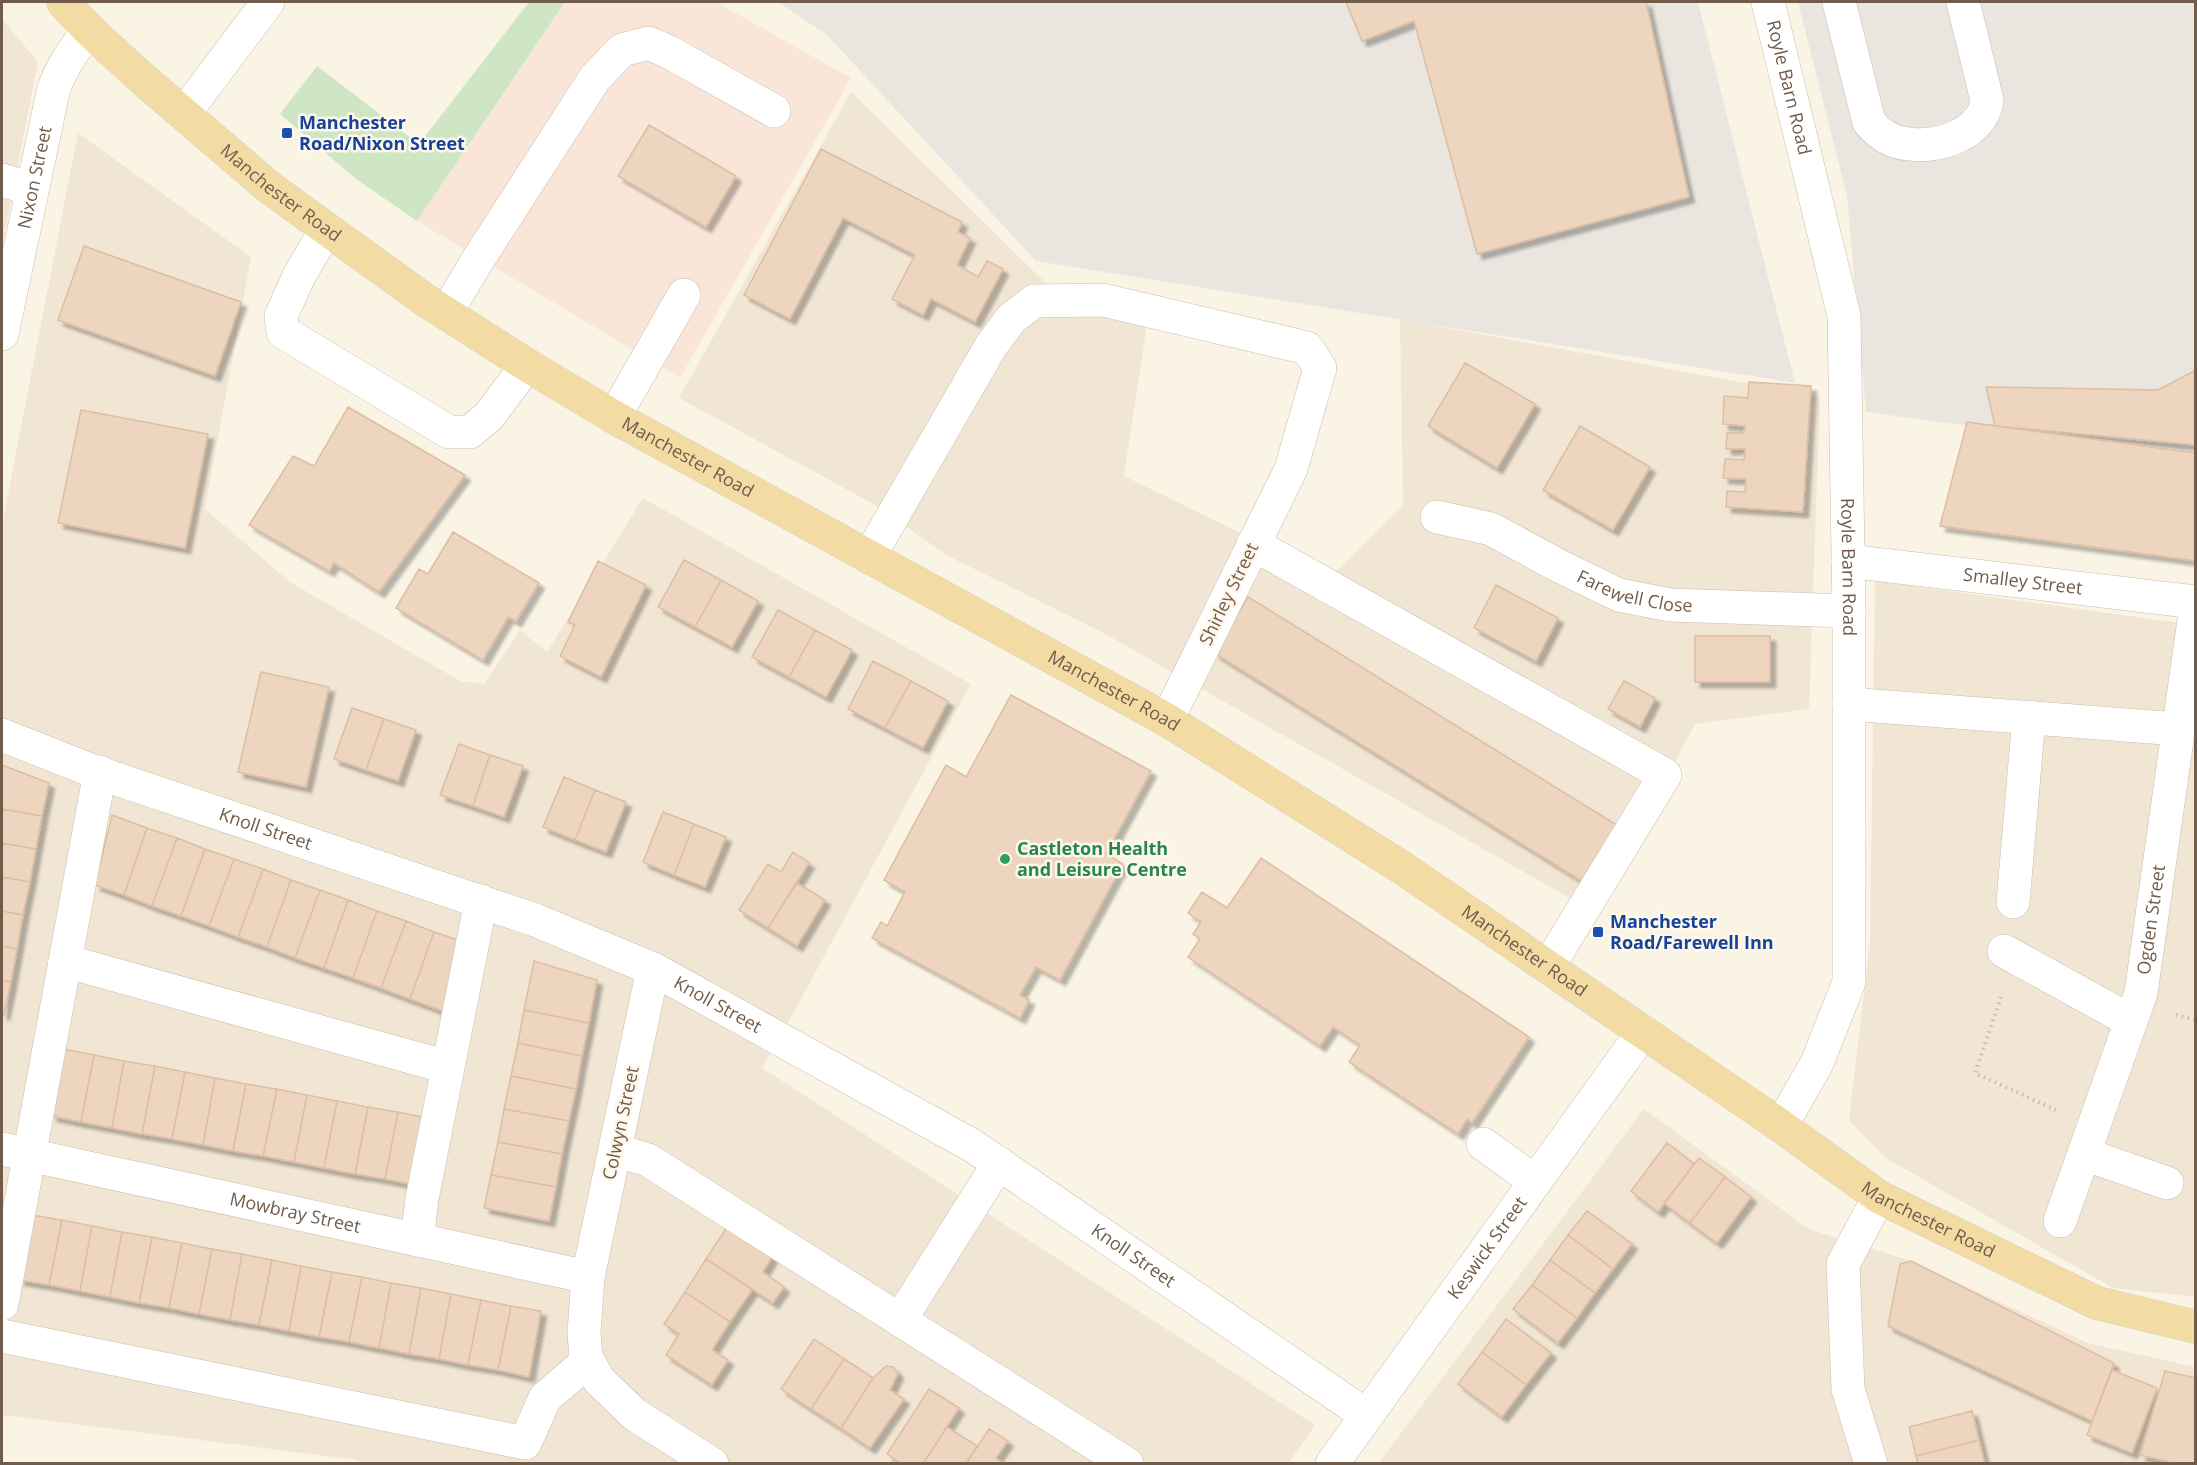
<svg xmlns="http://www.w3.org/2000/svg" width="2197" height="1465" font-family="'Open Sans',sans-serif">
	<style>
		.residential { fill: #f1e6d4 }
		.commercial { fill: #fae6d9 }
		.industrial { fill: #eae5df }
		.green { fill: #cfe6c5 }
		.building { fill: #edd5bf; stroke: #debda1; stroke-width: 1.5; filter: url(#shadow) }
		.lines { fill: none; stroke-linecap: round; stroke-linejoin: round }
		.minor-casing { stroke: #cbbcac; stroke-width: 34 }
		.major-casing { stroke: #d7d1cd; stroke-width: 34 }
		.path { stroke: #d2b9a2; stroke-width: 4; stroke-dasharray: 1.5 4.5; stroke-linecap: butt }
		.minor { stroke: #fff; stroke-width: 33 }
		.major { stroke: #f3dca3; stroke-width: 33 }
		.transit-dot { fill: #1a4fb4; stroke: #fdf8eb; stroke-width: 2 }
		.leisure-dot { fill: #2e9e5b; stroke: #fdf8eb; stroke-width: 2 }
		.labels { text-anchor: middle; stroke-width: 5; stroke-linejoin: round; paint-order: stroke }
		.street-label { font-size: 18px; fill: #715c4c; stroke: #fdf8eb }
		.transit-label { font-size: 18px; font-weight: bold; fill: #164399; stroke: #fdf8eb; text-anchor: start }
		.leisure-label { font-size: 18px; font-weight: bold; fill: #27864d; stroke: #fdf8eb; text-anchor: start }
	</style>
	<defs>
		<filter id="shadow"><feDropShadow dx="5.5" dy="5.5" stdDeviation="1.5" flood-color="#0004"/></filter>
	</defs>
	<rect width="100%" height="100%" fill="#faf4e5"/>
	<path class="residential" d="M2 19 38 62 2 246Z
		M851 92 1054 291 1148 317 1124 476 1331 577 1403 506 1400 319 1820 397 1809 709 1695 724 1596 913 1098 630 948 556 877 506 679 398Z
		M78 133 251 257 205 509 290 582 460 681 484 684 520 630 547 652 643 498 971 684 794 1012 762 1068 1315 1425 1288 1464H358V1460L2 1415V525Z
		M1875 581 2195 625V1297L2113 1288 1884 1157 1849 1120 1870 942Z
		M1644 1109 1809 1229 1911 1261 2088 1343 2195 1367V1463L1378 1464Z"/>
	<path class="commercial" d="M565 2H716L851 78 680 378 417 221Z"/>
	<path class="industrial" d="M778 2H1698L1795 383 1036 261 827 35Z
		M1798 2H2195V456L1866 412 1847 196Z"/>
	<path class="green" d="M529 2H565L417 221 356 179 280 114 317 66 419 144Z"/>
	<path class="building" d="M1346 2H1646L1689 197 1477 254 1414 21 1362 41Z
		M649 125 736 176 706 227 618 176Z
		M821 149 962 222 958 232 970 238 957 265 978 277 987 261 1003 269 975 322 931 299 923 315 892 299 915 255 843 218 790 319 744 295Z
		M84 246 241 302 215 376 58 320Z
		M1465 363 1535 404 1497 468 1428 426Z
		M2196 370V445L1995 426 1986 387 2158 390Z
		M1749 382 1811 386 1803 512 1726 507 1727 491 1745 492 1746 479 1723 478 1725 459 1744 460 1745 449H1726L1727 433H1744L1745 426 1723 424 1724 396 1748 398Z
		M348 407 465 475 379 592 334 563 329 571 249 525 293 456 314 466Z
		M81 410 208 434 185 548 58 523Z
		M1967 422 2196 453V561L1940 526Z
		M1580 426 1650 467 1613 530 1543 490Z
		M453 532 539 583 516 621 508 617 483 660 396 608 419 569 428 574Z
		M684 560 721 580 695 627 658 607Z
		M598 561 646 585 601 677 560 656 575 625 568 622Z
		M721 580 758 601 732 647 695 627Z
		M1496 585 1558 618 1536 661 1474 628Z
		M1248 597 1623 829 1588 885 1214 653Z
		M778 610 815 630 789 677 752 657Z
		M815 630 852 650 826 697 789 677Z
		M1695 636H1770V682H1695Z
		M873 661 911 681 885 728 848 709Z
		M261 672 329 687 306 787 238 772Z
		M911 681 948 701 923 748 885 728Z
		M1624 681 1655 698 1640 727 1608 709Z
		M1011 695 1151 771 1106 854 1123 864 1060 980 1036 967 1020 995 1029 1000 1020 1018 872 938 881 922 887 926 905 892 884 880 946 765 966 777Z
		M352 708 384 719 366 770 334 759Z
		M384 719 416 730 398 781 366 770Z
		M459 744 490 755 473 806 440 795Z
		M490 755 523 766 504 817 473 806Z
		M2 765 49 783 42 816 2 809Z
		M564 777 595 790 575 840 543 827Z
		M595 790 626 802 606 852 575 840Z
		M2 809 42 816 36 849 2 843Z
		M663 812 694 824 674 875 643 862Z
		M112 815 147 828 124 895 95 885Z
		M694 824 726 837 705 887 674 875Z
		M147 828 177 838 152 906 124 895Z
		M177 838 205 849 181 916 152 906Z
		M2 843 36 849 30 882 2 877Z
		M205 849 234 859 209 926 181 916Z
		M793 852 809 863 768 928 739 910 768 864 781 872Z
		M1261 858 1529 1037 1472 1123 1467 1119 1458 1134 1349 1062 1360 1045 1333 1027 1320 1046 1188 957 1200 939 1193 934 1201 922 1188 913 1202 892 1227 908Z
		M234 859 263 869 238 937 209 926Z
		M263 869 291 880 267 947 238 937Z
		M2 877 30 882 23 915 2 911Z
		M291 880 320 890 295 958 267 947Z
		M797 883 825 900 797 946 768 928Z
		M320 890 348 900 324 968 295 958Z
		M348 900 377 911 353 978 324 968Z
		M2 911 23 915 17 949 2 946Z
		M377 911 406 921 381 988 353 978Z
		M406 921 434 932 410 999 381 988Z
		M434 932 464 942 448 1013 410 999Z
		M2 946 17 949 11 982 2 980Z
		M534 961 597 980 589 1023 524 1010Z
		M2 980 11 982 4 1015 2 1014Z
		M524 1010 589 1023 582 1056 518 1043Z
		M518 1043 582 1056 576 1089 511 1076Z
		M64 1049 94 1055 81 1122 51 1116Z
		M94 1055 124 1061 112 1128 81 1122Z
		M124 1061 155 1066 142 1134 112 1128Z
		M155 1066 185 1072 172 1139 142 1134Z
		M185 1072 215 1078 203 1145 172 1139Z
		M511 1076 576 1089 569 1121 504 1109Z
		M215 1078 246 1084 233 1151 203 1145Z
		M246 1084 277 1089 263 1156 233 1151Z
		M277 1089 307 1095 294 1162 263 1156Z
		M307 1095 337 1101 324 1168 294 1162Z
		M337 1101 368 1107 355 1174 324 1168Z
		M368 1107 398 1112 385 1179 355 1174Z
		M504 1109 569 1121 562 1154 498 1142Z
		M398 1112 428 1118 415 1185 385 1179Z
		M498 1142 562 1154 556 1187 491 1175Z
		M1667 1143 1694 1164 1658 1212 1631 1191Z
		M1699 1158 1725 1177 1690 1223 1664 1203Z
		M491 1175 556 1187 549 1221 484 1208Z
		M1725 1177 1751 1197 1717 1243 1690 1223Z
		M1587 1211 1632 1244 1613 1269 1568 1235Z
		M32 1215 62 1220 49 1285 19 1280Z
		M62 1220 92 1226 80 1291 49 1285Z
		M92 1226 122 1232 110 1297 80 1291Z
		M727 1227 772 1257 763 1272 784 1287 773 1303 706 1259Z
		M122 1232 152 1237 139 1303 110 1297Z
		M1568 1235 1613 1269 1595 1293 1550 1260Z
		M152 1237 182 1243 169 1308 139 1303Z
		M182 1243 212 1249 199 1314 169 1308Z
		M212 1249 242 1254 230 1320 199 1314Z
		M242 1254 272 1260 259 1325 230 1320Z
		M706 1259 752 1290 730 1322 685 1292Z
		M272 1260 301 1266 289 1331 259 1325Z
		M1550 1260 1595 1293 1577 1318 1532 1285Z
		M1911 1261 2114 1363 2092 1421 1888 1326 1900 1264Z
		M301 1266 332 1272 319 1337 289 1331Z
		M332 1272 362 1277 349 1342 319 1337Z
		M362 1277 391 1283 379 1348 349 1342Z
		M391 1283 421 1288 409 1354 379 1348Z
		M1532 1285 1577 1318 1558 1343 1513 1309Z
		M421 1288 451 1294 439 1359 409 1354Z
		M685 1292 730 1322 712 1350 728 1360 712 1385 666 1355 679 1334 664 1324Z
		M451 1294 481 1300 468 1365 439 1359Z
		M481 1300 511 1306 498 1370 468 1365Z
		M511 1306 541 1311 529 1377 498 1370Z
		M1506 1319 1551 1353 1526 1385 1482 1352Z
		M814 1339 844 1359 811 1409 781 1389Z
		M1482 1352 1526 1385 1502 1417 1458 1384Z
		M844 1359 873 1378 841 1428 811 1409Z
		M886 1366 893 1367 898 1373 890 1390 904 1399 870 1448 841 1428 873 1378Z
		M2112 1370 2157 1388 2132 1453 2087 1435Z
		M2165 1371 2196 1378V1464H2177L2140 1455Z
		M929 1389 959 1408 923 1464H902L887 1454Z
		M1972 1411 1979 1440 1916 1456 1909 1427Z
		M947 1427 977 1446 966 1464H923Z
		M989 1429 1008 1441 996 1458 1004 1464H966Z
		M1979 1440 1985 1464H1918L1916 1456Z"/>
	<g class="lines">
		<defs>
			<g id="minor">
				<path id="s1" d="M1768 2 1844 316 1849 611V982L1817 1063 1781 1126"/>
				<path d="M1839 2 1869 122C1879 134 1893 143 1909 144 1939 148 1983 134 1987 100L1963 2"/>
				<path d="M184 114 268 2"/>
				<path d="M2 180 32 189"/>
				<path d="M326 230 299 276 281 316 283 332 449 432H470L489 416 527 365"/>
				<path d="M446 313 479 258 595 78 622 50 648 43 669 52 774 111"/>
				<path id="s2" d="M2 334 53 92C60 68 74 50 89 30"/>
				<path d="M614 417 684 295"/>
				<path id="s3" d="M1437 517 1491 529 1561 567 1619 595 1670 605 1849 611"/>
				<path d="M1253 544 1665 775 1548 967"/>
				<path d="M869 557 991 346 1011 319 1034 301 1103 300 1307 348 1320 368 1291 469 1167 720"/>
				<path id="s4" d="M1848 561 2196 602"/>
				<path d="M1849 704 2178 729"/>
				<path id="s5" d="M2 735 93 771 535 920 653 969 973 1146 1366 1415"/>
				<path d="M2013 902 2029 717"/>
				<path d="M2004 951 2131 1021"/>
				<path d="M65 961 447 1067"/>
				<path d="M653 969 588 1277 584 1333 586 1357 599 1380 634 1414 712 1464"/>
				<path d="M1483 1144 1534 1181"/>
				<path id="s6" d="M2 1149 588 1277"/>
				<path d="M615 1150 648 1160 1127 1464"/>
				<path d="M2084 1154 2167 1183"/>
				<path id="s7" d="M2060 1221 2141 993 2196 606"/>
				<path d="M417 1240 422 1199 481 901"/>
				<path d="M2 1304 100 772"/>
				<path d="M900 1320 999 1163"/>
				<path d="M2 1336 525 1443 545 1398 588 1361"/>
				<path id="s8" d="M1332 1464 1643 1032"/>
				<path d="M1871 1464 1848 1389 1843 1264 1879 1197"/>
			</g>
			<g id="major">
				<path id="s9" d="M63 2 89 30 144 80 270 188 425 300 527 365 614 417 1167 720 1401 867 1781 1126 1879 1197 2097 1303 2196 1327"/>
			</g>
		</defs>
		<use href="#minor" class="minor-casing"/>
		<use href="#major" class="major-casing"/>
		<path class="path" d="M2001 997 1975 1073 2056 1110
			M2176 1015 2196 1020"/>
		<use href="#minor" class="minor"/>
		<use href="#major" class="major"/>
	</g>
	<g class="transit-dot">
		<rect x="281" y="127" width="12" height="12" rx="3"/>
		<rect x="1592" y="926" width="12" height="12" rx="3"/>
	</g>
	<circle class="leisure-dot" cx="1005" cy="859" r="6"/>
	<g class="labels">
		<g class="street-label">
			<text dy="6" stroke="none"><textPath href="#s1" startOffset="88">Royle Barn Road</textPath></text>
			<text dy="6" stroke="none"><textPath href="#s2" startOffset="160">Nixon Street</textPath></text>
			<text dy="6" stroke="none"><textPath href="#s9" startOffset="290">Manchester Road</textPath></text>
			<text dy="6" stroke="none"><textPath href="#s9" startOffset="776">Manchester Road</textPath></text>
			<text dy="6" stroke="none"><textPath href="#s1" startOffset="574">Royle Barn Road</textPath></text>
			<text dy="6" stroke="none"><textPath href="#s4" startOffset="176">Smalley Street</textPath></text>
			<text dy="6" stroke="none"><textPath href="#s3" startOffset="214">Farewell Close</textPath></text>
			<text transform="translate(1229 594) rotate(-64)" y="6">Shirley Street</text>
			<text dy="6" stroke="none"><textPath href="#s9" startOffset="1262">Manchester Road</textPath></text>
			<text dy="6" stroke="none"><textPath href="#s5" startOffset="280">Knoll Street</textPath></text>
			<text dy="6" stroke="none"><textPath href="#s7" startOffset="316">Ogden Street</textPath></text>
			<text dy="6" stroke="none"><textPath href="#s9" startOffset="1748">Manchester Road</textPath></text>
			<text dy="6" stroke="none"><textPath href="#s5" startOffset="766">Knoll Street</textPath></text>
			<text transform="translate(621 1123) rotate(-78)" y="6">Colwyn Street</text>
			<text dy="6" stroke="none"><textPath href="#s6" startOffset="300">Mowbray Street</textPath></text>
			<text dy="6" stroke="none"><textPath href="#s9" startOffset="2234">Manchester Road</textPath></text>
			<text dy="6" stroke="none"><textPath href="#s8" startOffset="266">Keswick Street</textPath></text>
			<text dy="6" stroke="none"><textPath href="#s5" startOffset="1252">Knoll Street</textPath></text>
		</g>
		<g class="transit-label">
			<text x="299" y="129">Manchester<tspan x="299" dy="21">Road/Nixon Street</tspan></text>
			<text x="1610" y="928">Manchester<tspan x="1610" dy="21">Road/Farewell Inn</tspan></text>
		</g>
		<g class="leisure-label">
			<text x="1017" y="855">Castleton Health<tspan x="1017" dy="21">and Leisure Centre</tspan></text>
		</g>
	</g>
	<rect width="2197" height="1465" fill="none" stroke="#715c4c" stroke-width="6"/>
</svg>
